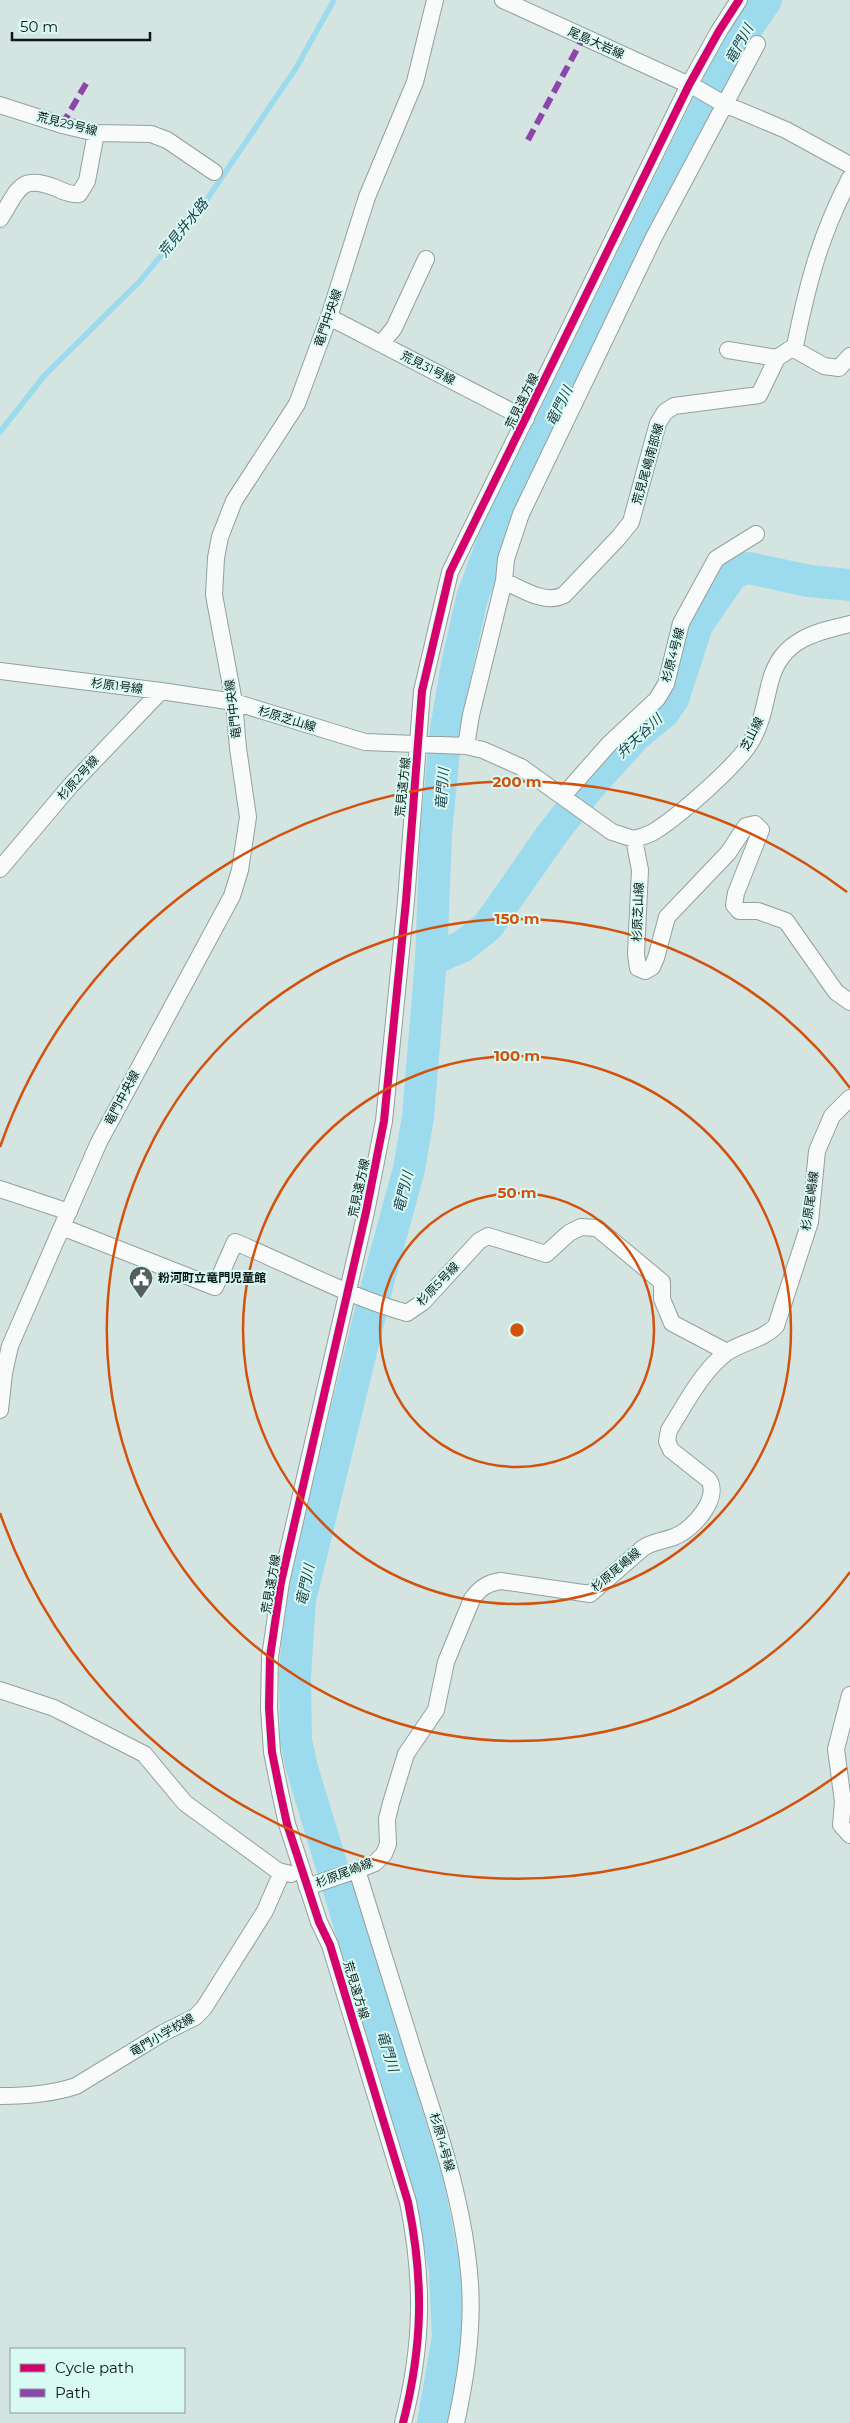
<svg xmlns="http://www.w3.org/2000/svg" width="850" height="2423" font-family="Montserrat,'Noto Sans JP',sans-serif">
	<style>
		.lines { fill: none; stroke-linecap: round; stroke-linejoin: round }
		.stream { stroke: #9cdbee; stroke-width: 5.5 }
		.river { stroke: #9cdbee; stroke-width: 32 }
		.street-casing { stroke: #93a09e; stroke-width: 18 }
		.street { stroke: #f8fbfa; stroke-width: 16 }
		.quiet { stroke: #8e44ad; stroke-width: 6; stroke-dasharray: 12 6; stroke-linecap: butt }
		.cycleway-casing { stroke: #d9f9f3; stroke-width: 11 }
		.cycleway { stroke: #d6006c; stroke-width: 8 }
		.ring { fill: none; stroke: #d2520d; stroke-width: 2.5 }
		.labels { text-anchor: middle; stroke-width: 4; stroke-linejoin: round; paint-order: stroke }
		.street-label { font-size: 12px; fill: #0c1816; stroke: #d9f9f3 }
		.poi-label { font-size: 12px; font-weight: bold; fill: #0c1816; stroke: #d9f9f3; text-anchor: start }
		.water-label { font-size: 14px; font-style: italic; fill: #1b414d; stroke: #d9f9f3 }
		.centre { fill: #d2520d; stroke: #d9f9f3; stroke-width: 2.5 }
		.ring-label { font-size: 15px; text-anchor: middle; font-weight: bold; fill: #d2520d; stroke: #d9f9f3; stroke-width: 4; stroke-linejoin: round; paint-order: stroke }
	</style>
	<rect width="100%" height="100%" fill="#d3e4e1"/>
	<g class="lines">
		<path class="stream" d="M0 432 44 376 139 282 201 208 296 68 334 0"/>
		<path class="river" d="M431 960 463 946 488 926 550 837 588 788 635 736 664 712 673 699 697 625 731 576 739 570 749 568 809 581 850 585
			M433 2423 448 2337 445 2271 428 2184 302 1768 296 1741 295 1676 300 1600 377 1286 409 1169 418 1117 431 960 436 834 446 729 457 665 472 598 493 541 742 35 766 0"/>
		<defs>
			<path id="street" d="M503 0 698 89 722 103 786 130 850 165
				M0 105 62 125 96 133 151 134 167 140 214 172
				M0 219C18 191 19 173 56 188 64 192 71 195 79 194L87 181 96 133
				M329 317 526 419
				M381 344 394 328 426 259
				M792 348 824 366 839 368 850 356
				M728 350 777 358
				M504 581 506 559 521 514 654 237 757 44
				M0 671 161 691 234 702 365 742 466 746 483 750 521 767 612 832 634 839 640 870 636 954 638 968 645 971 652 967 656 958 667 917 728 853 746 826 755 824 761 830 736 893 734 905 739 911H758L786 921 836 992 850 1002
				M466 746 471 715 504 581C522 589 545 605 564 595L619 537 631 522 658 423 665 412 674 406 759 395 777 358 795 346C808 282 820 236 850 178
				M563 796 609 744 657 699 666 684 681 623 716 559 756 534
				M634 839C641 837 649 835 655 831 680 815 739 764 752 740 763 721 765 700 771 679 782 640 815 632 850 624
				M0 869 71 785 161 691
				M0 1189 69 1212
				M62 1227 215 1287 235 1242C293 1266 347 1296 407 1313L423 1302 479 1241 488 1236 546 1254 569 1233 581 1227 597 1228 662 1282V1299L672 1323 727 1352
				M0 1410 4 1373 10 1346 99 1142 232 896 240 870 248 817 238 748 234 702 214 595 216 558 220 537 234 501 297 404 329 317 367 197 415 82 435 0
				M0 1690 54 1708 144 1754 185 1803 278 1871 291 1874
				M850 1695 836 1749 843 1802 841 1825 850 1835
				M357 1870C377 1934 397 1999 417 2063 440 2134 465 2208 470 2284 473 2330 466 2378 456 2423
				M307 1887 357 1870 375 1863 384 1854 388 1844 387 1819 391 1803 406 1754 436 1710 446 1662 472 1599C480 1588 487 1583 501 1581L590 1594 643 1548C653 1541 665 1541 676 1536 693 1529 720 1499 709 1480L671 1450 667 1441 669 1430C685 1405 702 1371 726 1353 743 1341 761 1341 776 1326L810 1222 817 1151 832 1116 850 1098
				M0 2096C25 2096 52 2094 76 2086L163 2033 195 2017 204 2008 265 1911 282 1872
				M403 2423C423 2345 424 2281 408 2202L330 1945 319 1922 287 1824 280 1792 272 1752 269 1708 270 1657 281 1582 366 1212 384 1121 406 901 422 691 450 572 689 85 719 31 739 0"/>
		</defs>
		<use href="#street" class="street-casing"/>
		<use href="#street" class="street"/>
		<path class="quiet" d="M62 125 87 82
			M528 140 583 38"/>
		<defs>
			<path id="cycleway" d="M403 2423C423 2345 424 2281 408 2202L330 1945 319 1922 287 1824 280 1792 272 1752 269 1708 270 1657 281 1582 366 1212 384 1121 406 901 422 691 450 572 689 85 719 31 739 0"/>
		</defs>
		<use href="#cycleway" class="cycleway-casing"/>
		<use href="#cycleway" class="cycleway"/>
	</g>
	<g class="ring">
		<circle cx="517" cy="1330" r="137"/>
		<circle cx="517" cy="1330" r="274"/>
		<path d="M850 1572A411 411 0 1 1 850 1088"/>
		<path d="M847 1768A548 548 0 0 1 0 1513M0 1147A548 548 0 0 1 847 892"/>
	</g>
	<defs>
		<symbol id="civic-pin" viewBox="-11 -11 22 30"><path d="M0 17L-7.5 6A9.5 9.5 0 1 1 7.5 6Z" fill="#525f5d" stroke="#d9f9f3"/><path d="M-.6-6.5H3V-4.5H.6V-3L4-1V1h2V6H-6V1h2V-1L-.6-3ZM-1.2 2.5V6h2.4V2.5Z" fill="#fff"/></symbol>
	</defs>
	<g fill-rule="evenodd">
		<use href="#civic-pin" x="127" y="1264" width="28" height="38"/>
	</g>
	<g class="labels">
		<g class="street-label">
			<text transform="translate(596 43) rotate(24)" y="4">尾島大岩線</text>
			<text transform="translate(67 124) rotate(14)" y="4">荒見29号線</text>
			<text transform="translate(328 318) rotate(-71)" y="4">竜門中央線</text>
			<text transform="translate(428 368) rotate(27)" y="4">荒見31号線</text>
			<text transform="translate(522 401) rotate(-64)" y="4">荒見遠方線</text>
			<text transform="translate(648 464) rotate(-74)" y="4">荒見尾嶋南部線</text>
			<text transform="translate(673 655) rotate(-75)" y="4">杉原4号線</text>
			<text transform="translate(117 686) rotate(7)" y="4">杉原1号線</text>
			<text transform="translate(233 709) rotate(-97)" y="4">竜門中央線</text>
			<text transform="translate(287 719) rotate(17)" y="4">杉原芝山線</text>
			<text transform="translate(752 734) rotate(-63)" y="4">芝山線</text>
			<text transform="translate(78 778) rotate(-48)" y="4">杉原2号線</text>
			<text transform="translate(403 787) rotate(-84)" y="4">荒見遠方線</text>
			<text transform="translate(638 912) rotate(-88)" y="4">杉原芝山線</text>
			<text transform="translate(122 1098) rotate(-62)" y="4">竜門中央線</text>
			<text transform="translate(359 1188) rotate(-78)" y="4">荒見遠方線</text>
			<text transform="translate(810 1201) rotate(-82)" y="4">杉原尾嶋線</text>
			<text transform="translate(438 1284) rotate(-46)" y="4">杉原5号線</text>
			<text transform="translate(616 1570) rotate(-40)" y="4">杉原尾嶋線</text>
			<text transform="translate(271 1584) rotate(-80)" y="4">荒見遠方線</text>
			<text transform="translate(344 1873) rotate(-21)" y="4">杉原尾嶋線</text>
			<text transform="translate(356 1990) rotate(73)" y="4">荒見遠方線</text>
			<text transform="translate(162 2035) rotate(-30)" y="4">竜門小学校線</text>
			<text transform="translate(442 2142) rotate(74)" y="4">杉原14号線</text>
		</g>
		<g class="poi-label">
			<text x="158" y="1282">粉河町立竜門児童館</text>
		</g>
		<g class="water-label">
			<text transform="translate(739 44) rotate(-61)" y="5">竜門川</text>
			<text transform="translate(183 228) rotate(-51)" y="5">荒見井水路</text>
			<text transform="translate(559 406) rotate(-64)" y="5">竜門川</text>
			<text transform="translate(639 736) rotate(-43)" y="5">弁天谷川</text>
			<text transform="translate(442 789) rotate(-86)" y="5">竜門川</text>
			<text transform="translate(403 1192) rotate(-76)" y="5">竜門川</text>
			<text transform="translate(305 1585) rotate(-78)" y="5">竜門川</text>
			<text transform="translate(388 2051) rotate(73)" y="5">竜門川</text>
		</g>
	</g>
	<circle cx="517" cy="1330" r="8" class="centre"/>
	<g class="ring-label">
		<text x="517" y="787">200 m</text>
		<text x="517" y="924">150 m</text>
		<text x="517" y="1061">100 m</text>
		<text x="517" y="1198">50 m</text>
	</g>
	<rect x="10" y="2348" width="175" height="65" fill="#d9f9f3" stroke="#879f9b"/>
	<rect x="20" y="2364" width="25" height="8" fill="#d6006c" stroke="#879f9b"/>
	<text x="55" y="2373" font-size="15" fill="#0c1816">Cycle path</text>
	<rect x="20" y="2389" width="25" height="8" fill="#8e44ad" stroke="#879f9b"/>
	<text x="55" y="2398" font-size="15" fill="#0c1816">Path</text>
	<path d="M12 32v8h138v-8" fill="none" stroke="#0c1816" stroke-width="2.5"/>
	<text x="20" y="32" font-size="15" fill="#0c1816" stroke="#d9f9f3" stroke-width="4" paint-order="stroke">50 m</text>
</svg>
